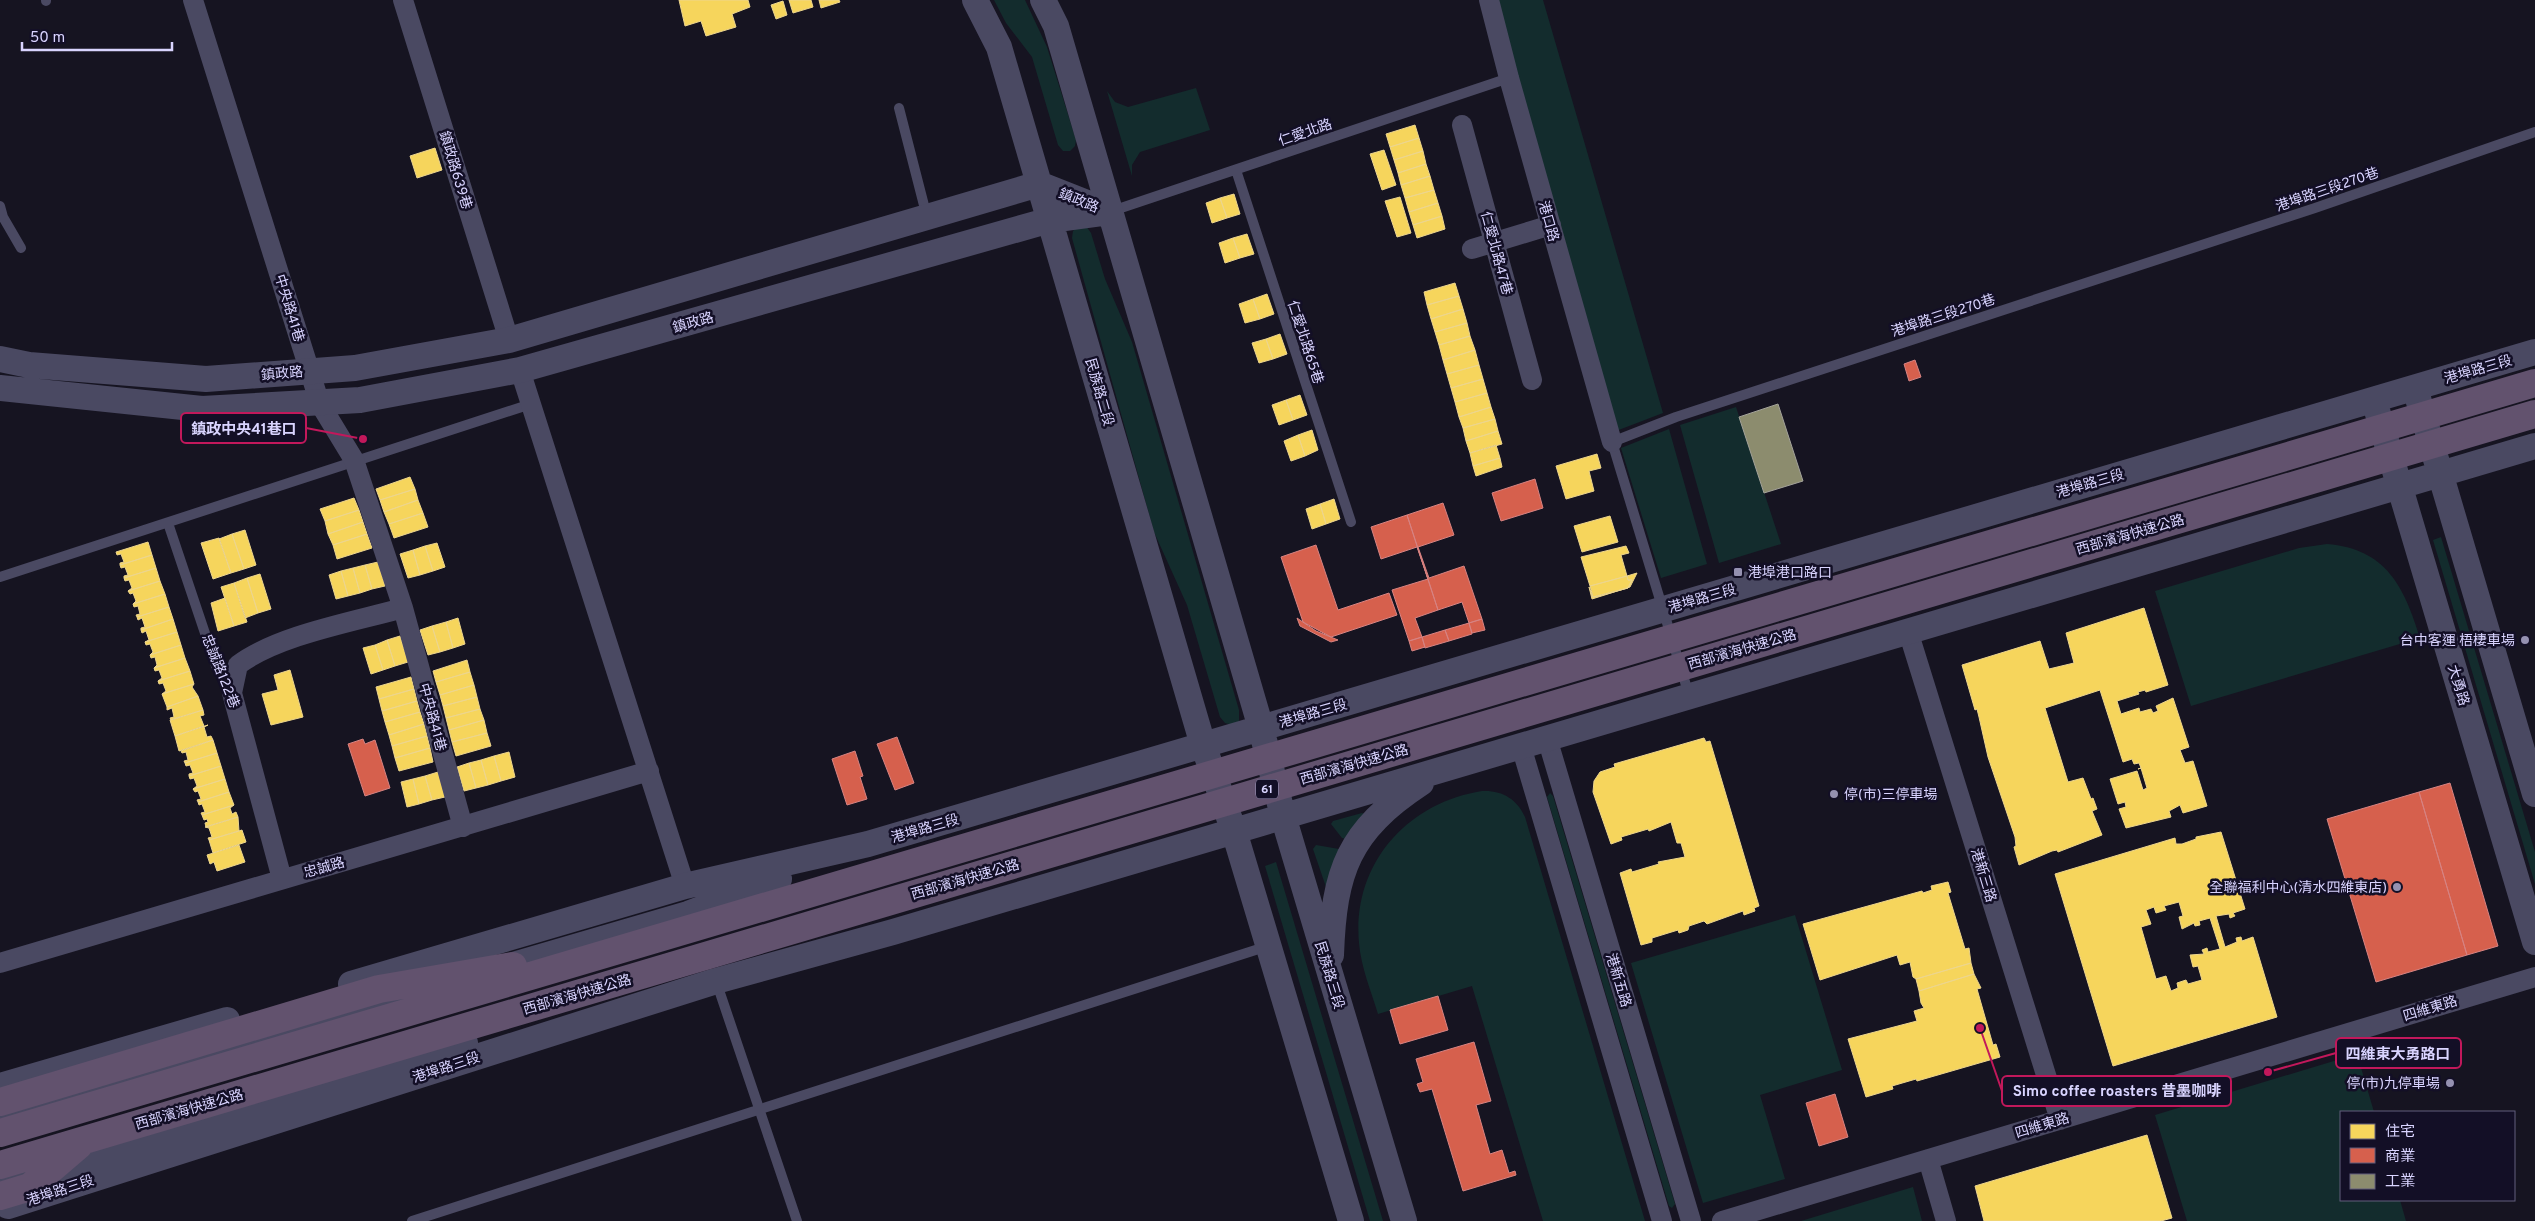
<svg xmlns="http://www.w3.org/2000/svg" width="2535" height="1221" font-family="Overpass,'Noto Sans TC',sans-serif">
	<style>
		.green { fill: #132c2d }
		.homes { fill: #f6d55c; stroke: #edd58d; fill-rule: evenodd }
		.shops { fill: #d6604d; stroke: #d78382 }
		.industry { fill: #8c8c6e; stroke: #a3a29a }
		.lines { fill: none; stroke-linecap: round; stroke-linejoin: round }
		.service { stroke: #4a4962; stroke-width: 10 }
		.minor { stroke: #4a4962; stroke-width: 20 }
		.tertiary { stroke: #4a4962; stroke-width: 26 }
		.trunk-bridge { stroke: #62526e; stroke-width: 28 }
		.poi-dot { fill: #9591b1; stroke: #130f26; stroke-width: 2 }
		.labels { text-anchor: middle; stroke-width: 5; stroke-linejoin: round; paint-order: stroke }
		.shield { fill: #130f26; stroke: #9e99be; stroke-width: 1 }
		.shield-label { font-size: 12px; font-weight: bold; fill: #d9d4ff }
		.street-label { font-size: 14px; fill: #d9d4ff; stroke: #130f26 }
		.poi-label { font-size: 14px; fill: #d9d4ff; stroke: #130f26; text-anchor: end }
		.leader { fill: none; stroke: #c2185b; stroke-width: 2 }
		.callout-dot { fill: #c2185b; stroke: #130f26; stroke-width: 2 }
		.callout { fill: #130f26; stroke: #c2185b; stroke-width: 2 }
		.callout-label { font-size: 15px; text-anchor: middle; font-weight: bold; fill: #d9d4ff }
	</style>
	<rect width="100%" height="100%" fill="#161421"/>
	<path class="green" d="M994 0H1025L1047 47 1076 140 1075 146 1070 151H1063L1058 145 1032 57 1006 23Z
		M1497 0H1543L1663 413 1616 431Z
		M1196 88 1210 130 1140 152 1132 165V176L1107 91 1115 102 1128 107Z
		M1079 225 1086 226 1091 233 1105 279 1132 342 1239 710V721L1232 725 1225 723 1220 717 1187 605 1154 532 1072 238 1073 231Z
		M1736 407 1781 544 1719 563 1680 425Z
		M1669 429 1707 564 1661 578 1621 448Z
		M2441 537 2535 852V884L2433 540Z
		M2327 544C2386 549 2404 586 2420 638L2191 706 2155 591 2299 548Z
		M1482 791C1502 790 1517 799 1525 817L1645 1221H1543L1472 986 1378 1014C1371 991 1361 967 1359 943 1352 865 1406 803 1482 791Z
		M1550 793 1553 796 1675 1204 1672 1208 1669 1206 1547 797Z
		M1362 813 1364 814 1346 839 1342 838 1331 824 1333 821Z
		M1316 845 1339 849 1326 887 1313 849Z
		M1276 862 1383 1221H1370L1265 866Z
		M1795 915 1842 1070 1760 1095 1785 1179 1703 1203 1631 963Z
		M2357 1054 2374 1112H2341V1200H2400L2406 1221H2187L2155 1115Z
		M1913 1187 1922 1221H1801Z"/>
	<path class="homes" d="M679 0H748L750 7 732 14 736 27 706 36 701 21 685 26Z
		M789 0H811L813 7 793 13Z
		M819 0H839L840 2 821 8Z
		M783 1 787 15 776 19 771 5Z
		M1415 125 1419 138 1390 147 1386 134Z
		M1419 138 1423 151 1394 160 1390 147Z
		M435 148 442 170 417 178 410 156Z
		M1384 150 1396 185 1382 190 1370 154Z
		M1423 151 1426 164 1398 173 1394 160Z
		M1426 164 1430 176 1401 185 1398 173Z
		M1430 176 1434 190 1405 198 1401 185Z
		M1434 190 1438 203 1409 212 1405 198Z
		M1234 194 1240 214 1227 218 1220 198Z
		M1400 197 1411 233 1397 237 1385 201Z
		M1220 198 1227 218 1212 223 1206 203Z
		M1438 203 1442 216 1413 225 1409 212Z
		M1442 216 1445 229 1417 238 1413 225Z
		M1247 234 1254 254 1240 258 1233 238Z
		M1233 238 1240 258 1225 263 1219 243Z
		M1455 283 1459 296 1427 305 1424 292Z
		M1267 294 1274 314 1260 319 1253 299Z
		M1459 296 1463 309 1431 319 1427 305Z
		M1253 299 1260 319 1245 323 1239 304Z
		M1463 309 1467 323 1435 332 1431 319Z
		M1467 323 1470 336 1439 345 1435 332Z
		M1280 334 1287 354 1273 359 1266 339Z
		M1470 336 1475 350 1443 360 1439 345Z
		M1266 339 1273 359 1259 363 1252 343Z
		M1475 350 1479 365 1447 374 1443 360Z
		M1479 365 1483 379 1451 388 1447 374Z
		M1483 379 1487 393 1455 402 1451 388Z
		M1487 393 1491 407 1459 417 1455 402Z
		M1300 395 1307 415 1293 420 1286 400Z
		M1286 400 1293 420 1279 425 1272 405Z
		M1491 407 1495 419 1463 428 1459 417Z
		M1495 419 1498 431 1466 441 1463 428Z
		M1312 430 1318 450 1305 456 1298 435Z
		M1498 431 1502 444 1470 453 1466 441Z
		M1298 435 1305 456 1291 461 1284 441Z
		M1496 445 1500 458 1473 466 1470 453Z
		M1597 454 1601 468 1589 471 1594 491 1566 499 1556 466Z
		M1500 458 1502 467 1476 476 1473 466Z
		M410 477 415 489 380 500 376 489Z
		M415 489 418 500 384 512 380 500Z
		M354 498 359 510 325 521 320 509Z
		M1334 499 1340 519 1326 524 1320 504Z
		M418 500 423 513 389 524 384 512Z
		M1320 504 1326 524 1312 529 1306 509Z
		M359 510 363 522 328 534 325 521Z
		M423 513 428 527 394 538 389 524Z
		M1610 516 1618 542 1582 552 1574 526Z
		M363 522 367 534 333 545 328 534Z
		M245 530 256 565 244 569 232 534Z
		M232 534 244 569 231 573 219 539Z
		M367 534 372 548 337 559 333 545Z
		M219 538 231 573 213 579 201 543Z
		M148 542 152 555 120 565V563L124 562 121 554 117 555 116 552Z
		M437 543 445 567 433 571 425 546Z
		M425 546 433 571 420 575 413 550Z
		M1626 546 1629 553 1621 555 1627 576 1590 586 1581 557Z
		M413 550 420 575 408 578 400 554Z
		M152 555 156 568 124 578V576L128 575 125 567 121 568 120 565Z
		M378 562 385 586 372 589 365 565Z
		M365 565 372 589 360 593 353 568Z
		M156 568 160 581 128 591 132 588 129 580 125 581 124 578Z
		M353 568 360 593 348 596 341 571Z
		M341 571 348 596 336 599 329 575Z
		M1637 573 1630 587 1592 599 1589 587 1593 597 1603 595 1628 588 1632 580H1628L1627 576Z
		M260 574 271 609 258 613 247 578Z
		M1627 576 1628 580H1632L1628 588 1593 597 1590 586Z
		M247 578 258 613 245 618 234 583Z
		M160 581 165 594 133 604 136 601 133 593 130 594 128 591Z
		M234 583 247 622 234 626 221 587Z
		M165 594 169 607 137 617 136 615 140 614 138 606 134 607 133 604Z
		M225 598 234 626 218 631 211 603Z
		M169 607 173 619 141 630V628L145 627 142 618 138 620 137 617Z
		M2144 608 2168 685 2146 692 2145 690 2138 692 2139 694 2117 701 2121 714 2139 708 2140 712 2151 709 2153 713 2158 711 2156 706 2173 698 2189 747 2180 750 2185 763 2193 761 2207 806 2183 813 2180 805 2169 811 2171 817 2126 828 2119 809 2126 807 2125 802 2118 804 2110 779 2137 771 2143 790 2147 788 2141 768 2138 769 2141 768 2139 763 2134 764 2132 759 2123 762 2100 690 2045 708 2068 782 2083 778 2091 799 2093 798 2097 809 2092 811 2102 835 2058 852 2057 850 2052 851 2019 865 2014 847 2016 846 2015 837 1988 757 1979 717 1977 709 1975 710 1962 665 2040 641 2049 669 2074 663 2066 633Z
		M458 618 465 644 453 648 446 622Z
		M173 619 177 632 145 642 149 640 146 631 142 633 141 630Z
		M446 622 453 648 440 652 432 626Z
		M432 626 440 652 428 655 420 630Z
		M177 632 181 645 150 655 153 652 150 644 146 645 145 642Z
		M400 636 408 662 395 666 387 640Z
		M387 640 395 666 383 670 375 645Z
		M181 645 185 658 154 668 157 665 155 657 151 658 150 655Z
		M375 645 383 670 371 674 363 648Z
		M185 658 190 671 158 681 162 678 159 670 155 671 154 668Z
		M467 660 470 672 436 682 433 671Z
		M290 670 303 717 271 725 262 694 278 690 274 675Z
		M190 671 194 684 162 694 166 691 163 683 159 684 158 681Z
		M470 672 474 685 440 695 436 682Z
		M411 677 414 689 379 699 376 687Z
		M194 684 192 687 198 696 167 707 162 694Z
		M474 685 477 697 443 706 440 695Z
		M414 689 417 701 382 711 379 699Z
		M198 696 203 710 171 720 170 718 174 717 172 708 167 710V707Z
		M477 697 480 709 446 718 443 706Z
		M417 701 420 712 385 722 382 711Z
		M480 709 484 720 449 730 446 718Z
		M203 710 204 715 200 716 204 726 175 736 170 720Z
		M420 712 424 724 389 735 385 722Z
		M484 720 487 733 452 742 449 730Z
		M424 724 427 736 392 746 389 735Z
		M208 725 204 727 207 737 211 736 213 740 179 751 175 736Z
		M487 733 491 746 456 756 452 742Z
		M427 736 430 748 395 758 392 746Z
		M1704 738 1706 742 1710 741 1759 906 1754 908 1755 911 1744 915 1743 911 1707 924 1704 921 1689 926 1688 930 1679 933 1678 930 1652 938V942L1641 945 1620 873 1631 869 1632 872 1659 864 1658 862 1685 857 1681 843H1677L1671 822 1649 831 1648 829 1621 837 1622 840 1611 844 1593 792 1594 781 1600 772 1615 767 1614 764Z
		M213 740 217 753 185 763 184 761 188 760 186 752 182 753 181 751Z
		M430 748 433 762 399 771 395 758Z
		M509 752 515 777 501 781 494 756Z
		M217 753 221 766 189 776V774L193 773 190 765 186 766 185 763Z
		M494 756 501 781 488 785 481 760Z
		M481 760 488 785 476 788 469 763Z
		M469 763 476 788 464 791 457 767Z
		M221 766 225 779 193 789 197 786 194 778 190 779 189 776Z
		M438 772 445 797 432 800 425 776Z
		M425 776 432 800 419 804 413 779Z
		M225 779 229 792 198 802 197 800 201 799 198 791 195 792 193 789Z
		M413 779 419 804 407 807 401 782Z
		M229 792 234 805 202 815 201 813 205 812 202 804 199 805 198 802Z
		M234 805 230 808 232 814 236 812 238 817 206 827 205 823 208 822 207 819 204 820 202 815Z
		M238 817 239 831 209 840 208 838 212 837 209 828 205 827Z
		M242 830 246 842 213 853 209 840Z
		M2221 832 2245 909 2233 913 2235 916 2230 918 2229 914 2216 916 2225 947 2237 942 2236 938 2241 937 2242 941 2253 937 2277 1017 2113 1066 2055 874 2175 838 2176 844H2182L2196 839V837ZM2179 902 2183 916 2179 917 2182 929 2194 923 2195 926 2200 925 2199 921 2210 918 2220 949 2208 952 2207 948 2202 950 2204 954 2190 955 2193 967 2198 966 2202 980 2188 984 2186 980 2177 983 2178 988 2171 991 2166 976 2156 979 2141 927 2151 924 2146 910 2154 907 2156 913 2166 910 2164 906Z
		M239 845 245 862 217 871 214 862 210 864 207 855Z
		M1948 882 1951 892 1948 893 1965 949 1969 948 1971 963 1916 979 1913 977 1910 962 1900 965 1897 955 1820 980 1803 924 1922 891 1923 893 1932 890 1931 886Z
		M1971 963 1974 974 1919 991 1916 979Z
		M1974 974 1981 988 1977 989 1993 1045 1996 1044 2000 1057 1917 1081 1916 1079 1892 1086 1893 1089 1866 1097 1848 1039 1917 1021 1914 1011 1924 1008 1921 1003 1919 991Z
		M2147 1135 2172 1218 2161 1221H1984L1975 1186Z"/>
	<path class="shops" d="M1915 360 1921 377 1909 381 1904 364Z
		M1535 479 1543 508 1501 521 1492 493Z
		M1443 503 1454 535 1418 547 1429 578 1464 566 1482 619 1469 623 1462 602 1438 610 1407 515Z
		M1407 515 1438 610 1415 618 1422 637 1409 641 1392 590 1428 579 1417 547 1381 559 1371 527Z
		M1316 545 1338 610 1389 593 1397 615 1331 637 1303 622 1281 557Z
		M1297 618 1316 631 1338 640 1331 642 1300 626Z
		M1482 619 1485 630 1472 633 1469 623Z
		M1469 623 1472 634 1449 641 1445 630Z
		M1445 630 1449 641 1425 648 1422 637Z
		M1422 637 1425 647 1412 651 1409 641Z
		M897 737 914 783 895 790 877 744Z
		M363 739 365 744 375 740 390 788 365 796 348 744Z
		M855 751 863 776 860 777 867 799 847 805 832 759Z
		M2450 783 2498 946 2467 955 2419 792Z
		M2419 792 2467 955 2376 982 2327 819Z
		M1438 996 1448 1030 1400 1044 1390 1010Z
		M1474 1042 1491 1101 1476 1105 1490 1154 1502 1150 1509 1173 1515 1171 1516 1175 1463 1191 1432 1089 1420 1092 1417 1084 1423 1082 1416 1059Z
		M1835 1094 1848 1137 1819 1146 1806 1103Z"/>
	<path class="industry" d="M1778 404 1803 481 1764 493 1739 417Z"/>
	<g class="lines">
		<path class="service" d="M46 0V1
			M899 108 927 217
			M1236 170 1351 522
			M0 206 3 217 21 248
			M1112 211 1509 78
			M168 523 216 666 231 690
			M0 577 531 404
			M1689 695 1612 442 1676 417 2315 208 2535 132
			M716 981 797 1221
			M412 1221 1268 946"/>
		<path class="minor" d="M193 0 320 404 354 460 403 608 463 827
			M403 0 509 340
			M1489 0 1509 78 1612 442
			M1462 125 1532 380
			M1472 249 1551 225
			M520 370 685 886
			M1908 631 2060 1120
			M1547 738 1691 1221
			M1521 746 1662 1221
			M282 879 232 693 238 665C278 635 353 622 403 608
			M0 963 649 771
			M1928 1159 1946 1221
			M1722 1221 2535 977"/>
		<path class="tertiary" d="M975 0 999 47 1203 745 1234 831 1351 1221
			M1043 0 1056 26 1261 728 1283 816 1404 1221
			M0 359 29 365 206 379 355 368 509 340 1039 184 1110 212
			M0 388 202 409 360 400 520 370 1050 220 1109 212
			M2417 395 2535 794
			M2376 407 2535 942
			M1331 955C1334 871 1348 831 1421 783
			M493 971 688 914 779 879
			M351 984 685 886 868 844 2535 352
			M0 1086 227 1020
			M0 1117 429 990
			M0 1180 465 1043
			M8 1206 716 981 893 932 2535 446"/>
		<path class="trunk-bridge" d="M0 1102 379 989 513 966
			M0 1133 2535 383
			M0 1165 2535 414
			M0 1196 30 1187 79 1145"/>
	</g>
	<g class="poi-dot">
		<rect x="1733" y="567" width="10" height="10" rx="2.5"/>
		<circle cx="2525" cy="640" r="5"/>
		<circle cx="1834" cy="794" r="5"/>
		<circle cx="2397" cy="887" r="5"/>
		<circle cx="2450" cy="1083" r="5"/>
	</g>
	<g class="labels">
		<rect class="shield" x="1256" y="779.5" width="22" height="19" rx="4"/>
		<g class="shield-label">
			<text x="1267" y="793">61</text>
		</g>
		<g class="street-label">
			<text transform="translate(1305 132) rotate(-19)" y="5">仁愛北路</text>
			<text transform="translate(456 170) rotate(73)" y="5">鎮政路639巷</text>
			<text transform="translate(2327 189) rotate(-19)" y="5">港埠路三段270巷</text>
			<text transform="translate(1079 200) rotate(22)" y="5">鎮政路</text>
			<text transform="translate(1549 221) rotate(74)" y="5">港口路</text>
			<text transform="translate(1497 253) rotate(75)" y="5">仁愛北路47巷</text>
			<text transform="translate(290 308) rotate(73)" y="5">中央路41巷</text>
			<text transform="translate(1943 315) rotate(-18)" y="5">港埠路三段270巷</text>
			<text transform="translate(693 322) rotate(-16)" y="5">鎮政路</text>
			<text transform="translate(1306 342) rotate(72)" y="5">仁愛北路65巷</text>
			<text transform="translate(2478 369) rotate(-16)" y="5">港埠路三段</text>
			<text transform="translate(282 373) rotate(-5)" y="5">鎮政路</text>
			<text transform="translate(1100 392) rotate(74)" y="5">民族路二段</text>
			<text transform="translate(2090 483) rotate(-16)" y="5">港埠路三段</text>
			<text transform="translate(2130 534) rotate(-16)" y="5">西部濱海快速公路</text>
			<text transform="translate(1702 598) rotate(-16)" y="5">港埠路三段</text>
			<text transform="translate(1742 649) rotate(-16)" y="5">西部濱海快速公路</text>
			<text transform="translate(221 671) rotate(68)" y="5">忠誠路122巷</text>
			<text transform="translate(2459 685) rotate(73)" y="5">大勇路</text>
			<text transform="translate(1313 713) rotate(-16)" y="5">港埠路三段</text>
			<text transform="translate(433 717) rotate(75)" y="5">中央路41巷</text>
			<text transform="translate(1354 764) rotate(-16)" y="5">西部濱海快速公路</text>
			<text transform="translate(925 828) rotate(-16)" y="5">港埠路三段</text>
			<text transform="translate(324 867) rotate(-16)" y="5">忠誠路</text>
			<text transform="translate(1984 875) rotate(73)" y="5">港新三路</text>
			<text transform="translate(965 879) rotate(-16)" y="5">西部濱海快速公路</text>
			<text transform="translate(1330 975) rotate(73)" y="5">民族路三段</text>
			<text transform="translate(1619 980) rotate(73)" y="5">港新五路</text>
			<text transform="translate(577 994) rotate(-16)" y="5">西部濱海快速公路</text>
			<text transform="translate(2430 1008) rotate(-17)" y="5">四維東路</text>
			<text transform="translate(446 1067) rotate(-18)" y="5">港埠路三段</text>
			<text transform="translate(189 1109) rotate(-16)" y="5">西部濱海快速公路</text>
			<text transform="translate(2042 1125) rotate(-17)" y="5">四維東路</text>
			<text transform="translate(60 1190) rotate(-18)" y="5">港埠路三段</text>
		</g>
		<g class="poi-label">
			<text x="1748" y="577" text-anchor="start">港埠港口路口</text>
			<text x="2515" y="645">台中客運 梧棲車場</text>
			<text x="1844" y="799" text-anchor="start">停(市)三停車場</text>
			<text x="2387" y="892">全聯福利中心(清水四維東店)</text>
			<text x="2440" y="1088">停(市)九停車場</text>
		</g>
	</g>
	<path class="leader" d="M363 439L306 428M2268 1072L2336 1053M1980 1028L2002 1091"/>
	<g class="callout-dot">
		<circle cx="363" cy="439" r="5"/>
		<circle cx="2268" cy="1072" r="5"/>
		<circle cx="1980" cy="1028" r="5"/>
	</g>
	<g class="callout">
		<rect x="181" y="413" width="125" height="30" rx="5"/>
		<rect x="2336" y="1038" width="125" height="30" rx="5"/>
		<rect x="2002" y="1076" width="229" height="30" rx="5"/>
	</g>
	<g class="callout-label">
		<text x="244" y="434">鎮政中央41巷口</text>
		<text x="2398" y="1059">四維東大勇路口</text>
		<text x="2117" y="1096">Simo coffee roasters 昔墨咖啡</text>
	</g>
	<rect x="2340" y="1111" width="175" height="90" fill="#130f26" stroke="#625e7d"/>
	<rect x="2350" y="1124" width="25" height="15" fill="#f6d55c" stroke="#625e7d"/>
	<text x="2385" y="1136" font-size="15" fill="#d9d4ff">住宅</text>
	<rect x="2350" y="1148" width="25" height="15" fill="#d6604d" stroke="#625e7d"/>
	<text x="2385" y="1161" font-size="15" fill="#d9d4ff">商業</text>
	<rect x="2350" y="1174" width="25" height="15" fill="#8c8c6e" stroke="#625e7d"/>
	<text x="2385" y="1186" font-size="15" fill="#d9d4ff">工業</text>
	<path d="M22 42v8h150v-8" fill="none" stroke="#d9d4ff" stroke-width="2.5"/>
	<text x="30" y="42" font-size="15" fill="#d9d4ff" stroke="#130f26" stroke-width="4" paint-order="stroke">50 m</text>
</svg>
